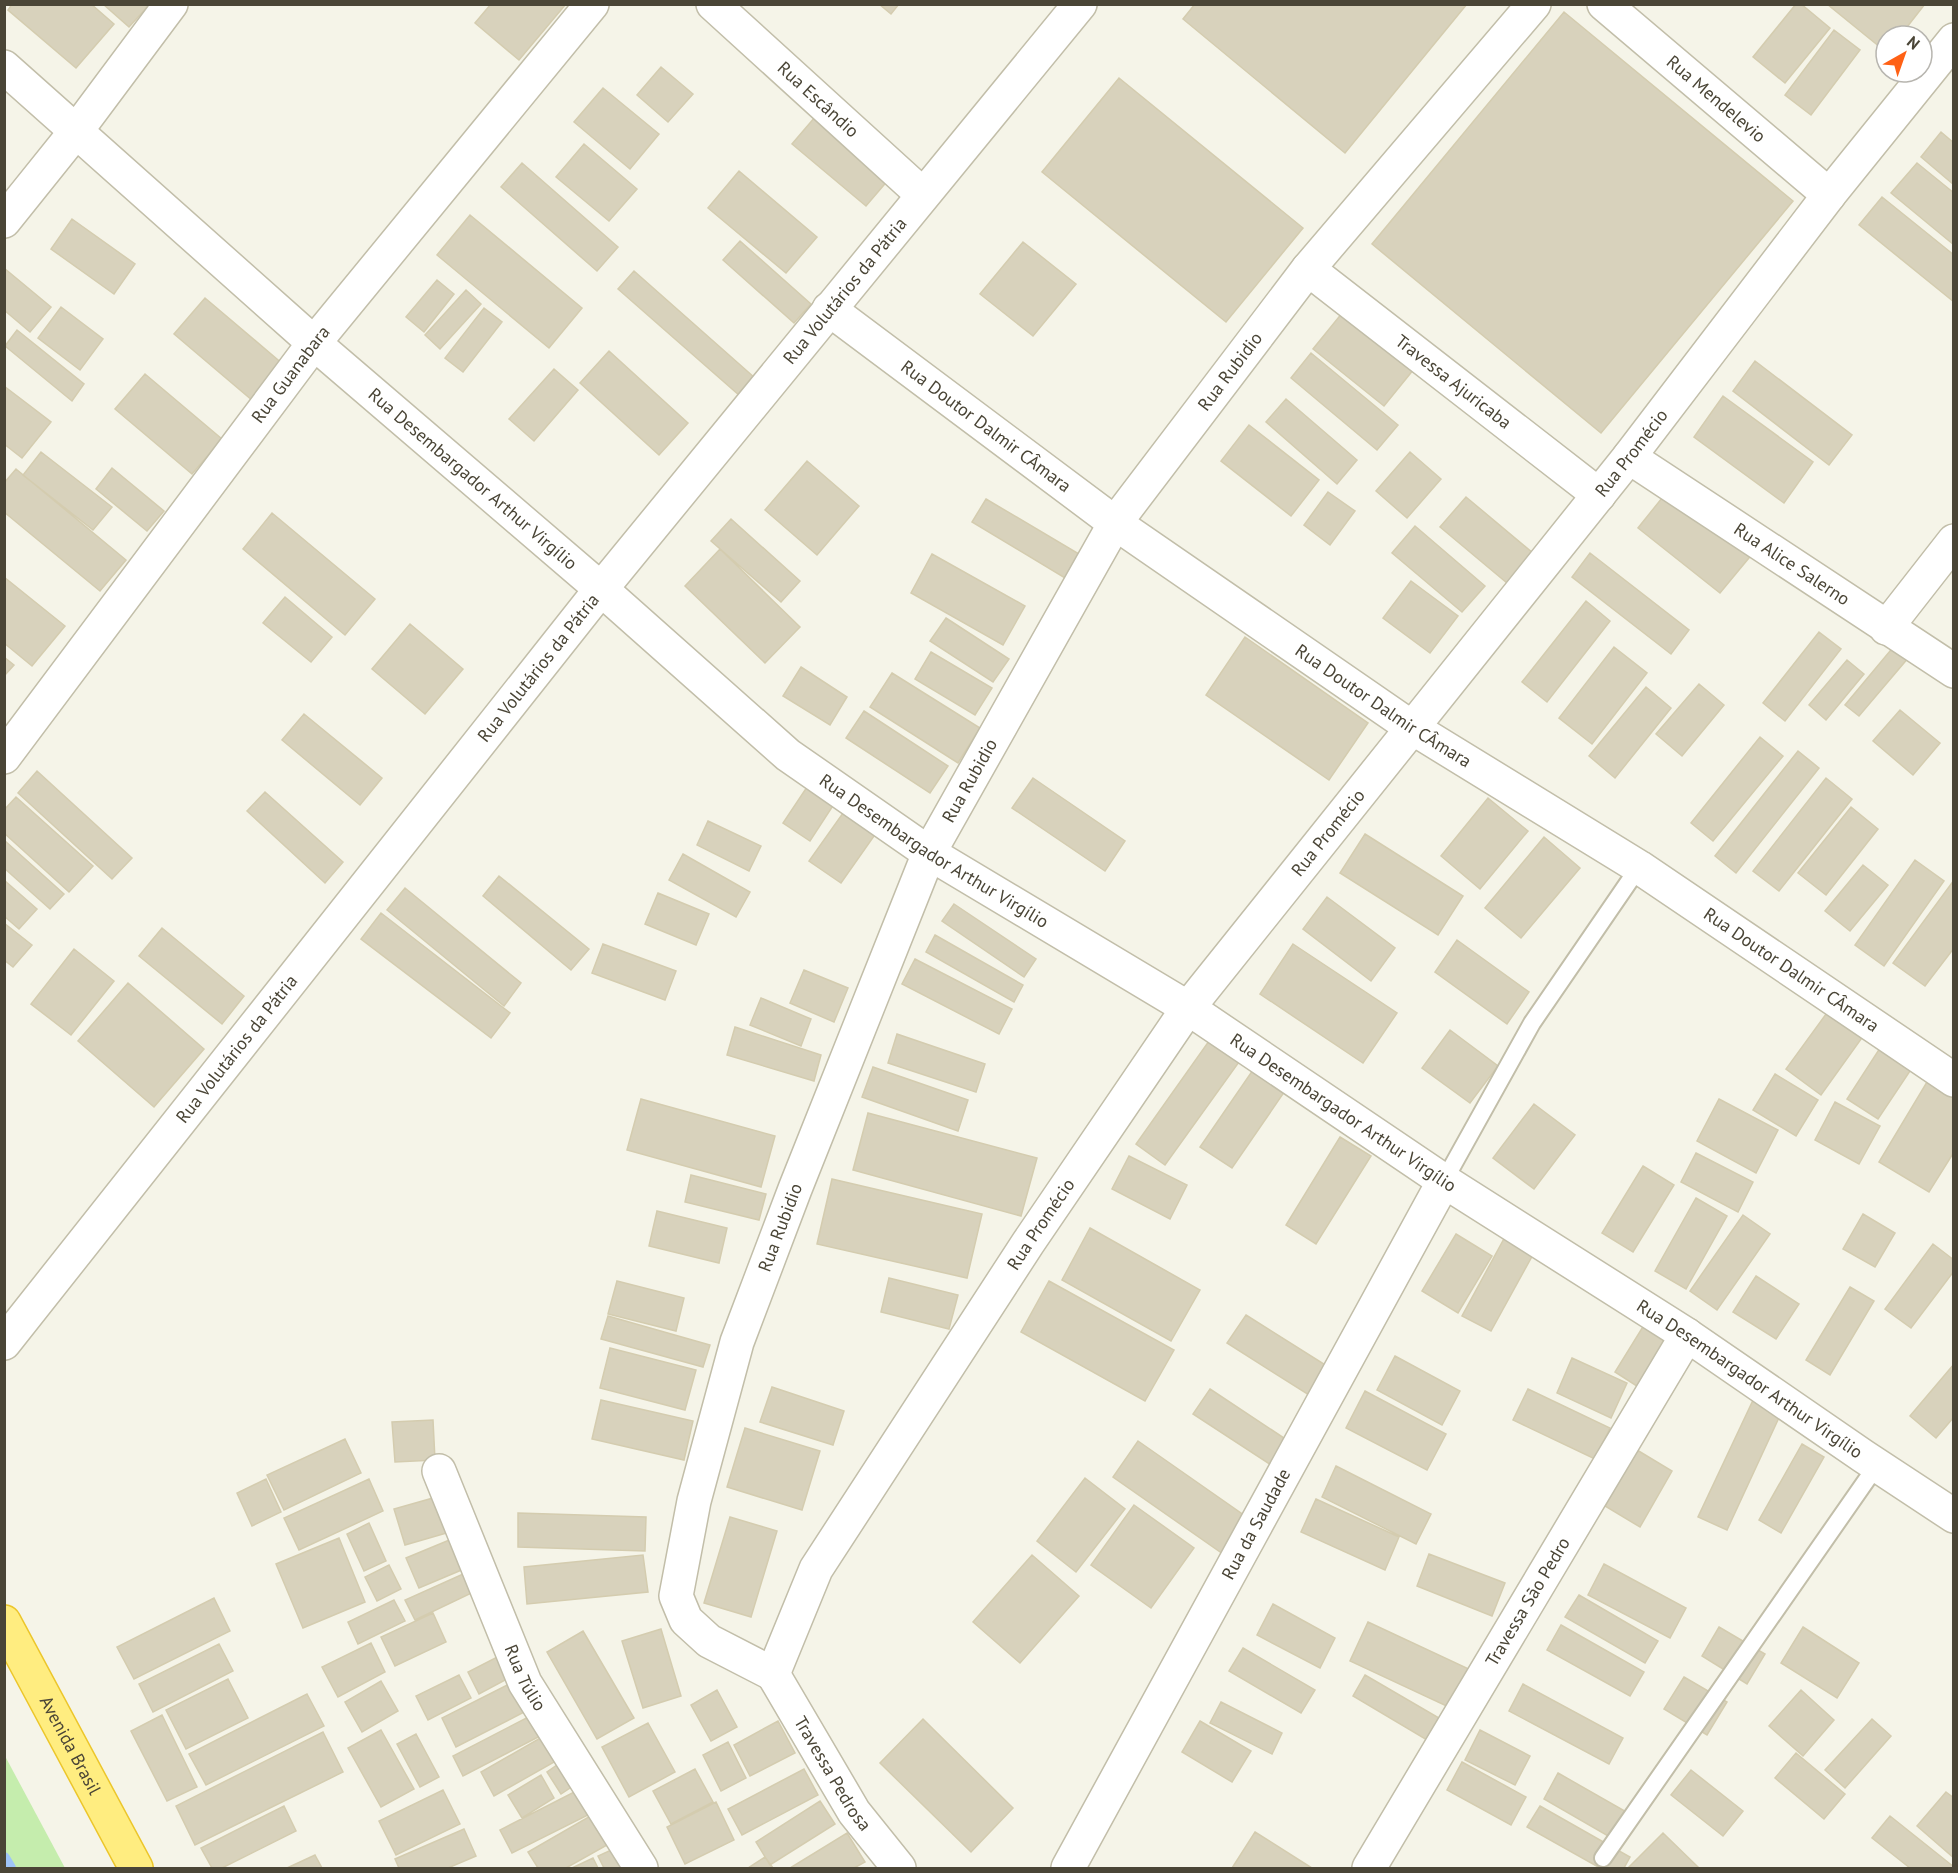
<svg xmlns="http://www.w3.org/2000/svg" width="1958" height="1873" font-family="'PT Sans',sans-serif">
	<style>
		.green { fill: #c5edad }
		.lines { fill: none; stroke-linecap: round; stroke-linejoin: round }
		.stream { stroke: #9fc4f7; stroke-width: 12 }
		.building { fill: #d8d2bc; stroke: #d4ccaf; stroke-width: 1.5 }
		.service-casing { stroke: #c2bea9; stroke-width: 20 }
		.minor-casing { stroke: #c2bea9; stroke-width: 36 }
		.tertiary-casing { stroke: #c2bea9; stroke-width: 36 }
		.trunk-casing { stroke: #ecc62b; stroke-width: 36 }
		.service { stroke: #fff; stroke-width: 16 }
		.minor { stroke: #fff; stroke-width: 33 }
		.tertiary { stroke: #fff; stroke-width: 33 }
		.trunk { stroke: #ffed80; stroke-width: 33 }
		.labels { text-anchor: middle; stroke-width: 4.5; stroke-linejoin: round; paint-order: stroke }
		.street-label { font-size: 18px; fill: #4a4536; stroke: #fff }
	</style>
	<rect width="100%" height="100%" fill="#f5f4e8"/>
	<path class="green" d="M5 1756 65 1868H5Z"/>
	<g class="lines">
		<path class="stream" d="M4 1858 10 1868"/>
	</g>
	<path class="building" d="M12 4H91L114 24 76 68 8 10Z
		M103 4H150L129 27Z
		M491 4H566L519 60 475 23Z
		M879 4H899L891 14Z
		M1195 4H1467L1345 153 1183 19Z
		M1796 4H1801L1830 28 1785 83 1753 57Z
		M1827 4H1925L1900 36H1886V52Z
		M1564 12 1793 201 1601 433 1372 244Z
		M1834 30 1860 50 1811 115 1785 95Z
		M661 67 693 94 668 122 637 95Z
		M1119 78 1303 228 1226 322 1042 172Z
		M603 88 659 134 630 169 574 122Z
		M815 117 889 179 866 206 792 144Z
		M1941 132 1954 143V185L1921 157Z
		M584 144 637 189 609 221 556 177Z
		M522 163 618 247 597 271 501 187Z
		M1917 163 1954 193V245L1891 193Z
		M739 171 817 237 786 273 708 208Z
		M1882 197 1954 255V302L1859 225Z
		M470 215 582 308 549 348 437 255Z
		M72 219 135 264 114 294 51 249Z
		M740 241 811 304 794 323 723 260Z
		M1023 242 1076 284 1033 336 980 294Z
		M4 268 51 307 30 332 4 310Z
		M634 271 755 378 740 396 618 289Z
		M437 280 454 294 424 332 406 317Z
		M466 290 481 304 440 349 425 335Z
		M205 298 284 365 253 401 174 334Z
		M61 307 103 339 80 370 38 338Z
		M1347 307 1418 364 1384 406 1313 349Z
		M484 308 502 322 463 372 445 358Z
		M17 330 84 384 72 401 5 346Z
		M609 351 688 423 659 455 580 383Z
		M1311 353 1398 425 1377 450 1291 378Z
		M1755 361 1852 435 1829 465 1733 391Z
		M554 369 578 390 534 441 509 419Z
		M145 374 222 439 192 474 115 409Z
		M4 386 51 422 22 458 4 444Z
		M1723 396 1813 462 1784 503 1694 437Z
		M1286 399 1357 460 1337 484 1266 422Z
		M1249 425 1319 480 1291 516 1221 461Z
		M41 452 112 507 93 530 23 475Z
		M1410 452 1441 479 1407 518 1376 491Z
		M807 461 859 506 817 555 765 510Z
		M112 468 164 511 147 531 96 489Z
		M16 469 126 560 100 591 4 512V483Z
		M1670 488 1753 553 1720 593 1638 528Z
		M1328 492 1355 511 1330 545 1304 525Z
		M1466 497 1533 553 1507 583 1440 527Z
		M986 499 1079 554 1065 578 972 522Z
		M272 513 375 599 345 635 243 549Z
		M731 519 800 581 781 602 711 541Z
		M1415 526 1485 586 1462 612 1392 553Z
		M720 549 800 627 765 663 685 586Z
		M1590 553 1689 630 1671 654 1572 577Z
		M932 554 1025 606 1003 645 911 593Z
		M4 577 65 626 32 666 4 643Z
		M1411 581 1458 616 1430 653 1383 618Z
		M285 597 332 637 311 662 263 623Z
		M1586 601 1610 621 1547 702 1522 682Z
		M946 618 1009 659 993 682 930 641Z
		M410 624 463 669 425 714 372 669Z
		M1819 632 1841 649 1785 721 1763 703Z
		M1245 637 1368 723 1329 780 1206 695Z
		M1895 645 1909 657 1859 716 1845 705Z
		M1614 647 1647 673 1592 744 1559 718Z
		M931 652 992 688 975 715 915 679Z
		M4 657 14 665 4 676Z
		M1847 660 1864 674 1826 720 1809 705Z
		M801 667 847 697 830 725 783 696Z
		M892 673 980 728 958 763 870 707Z
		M1699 684 1724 705 1682 756 1656 734Z
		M1646 687 1671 708 1615 778 1589 756Z
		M1900 710 1940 743 1913 775 1873 741Z
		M864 711 948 766 930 793 846 738Z
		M304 714 382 778 360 805 282 740Z
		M1760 737 1783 756 1713 841 1691 823Z
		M1798 751 1819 768 1736 873 1715 856Z
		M37 771 132 858 112 879 18 793Z
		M1033 778 1125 841 1105 871 1012 808Z
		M1826 778 1852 799 1779 891 1753 871Z
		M811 781 838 798 810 841 783 823Z
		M265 792 343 862 325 883 247 811Z
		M16 797 93 866 69 892 4 833V810Z
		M1488 798 1528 831 1480 889 1441 856Z
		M848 806 879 829 841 883 809 861Z
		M1851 807 1878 829 1826 895 1798 873Z
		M708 821 761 846 749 871 697 845Z
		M1365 834 1463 896 1438 935 1340 873Z
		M1544 837 1580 868 1521 938 1485 908Z
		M4 840 64 894 50 909 4 868Z
		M683 854 750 892 736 917 669 880Z
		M1915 860 1944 881 1884 966 1855 945Z
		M1863 865 1888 885 1850 931 1825 911Z
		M499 876 589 949 571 970 483 896Z
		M4 880 37 909 19 929 4 916Z
		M1954 880V948L1925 986 1893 963Z
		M405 888 521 983 504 1006 387 910Z
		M658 893 709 914 696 945 645 924Z
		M1327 897 1395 948 1371 981 1303 929Z
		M954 904 1036 959 1024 977 942 921Z
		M381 913 510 1013 491 1038 361 939Z
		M4 923 32 945 13 967 4 960Z
		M162 928 244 996 222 1024 139 956Z
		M935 935 1023 985 1014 1002 926 952Z
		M1457 940 1529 992 1507 1024 1435 972Z
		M603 944 676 971 665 1000 592 973Z
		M1293 944 1397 1013 1363 1063 1260 994Z
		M74 949 114 981 71 1035 31 1004Z
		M915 959 1012 1009 999 1034 902 984Z
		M804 970 848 988 834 1022 790 1003Z
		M128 983 204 1049 154 1107 78 1041Z
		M761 998 811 1019 801 1046 750 1025Z
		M1829 1010 1864 1035 1821 1095 1786 1069Z
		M735 1027 821 1055 814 1081 727 1055Z
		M1450 1030 1498 1066 1470 1103 1422 1068Z
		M897 1034 985 1064 976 1092 888 1063Z
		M1209 1041 1239 1062 1165 1165 1136 1144Z
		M1882 1045 1914 1065 1878 1119 1847 1099Z
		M873 1067 968 1100 958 1131 862 1097Z
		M1255 1067 1287 1088 1232 1168 1200 1147Z
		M1775 1074 1818 1100 1796 1136 1753 1110Z
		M1930 1077 1954 1091V1152L1929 1192 1879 1162Z
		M641 1099 775 1136 761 1187 627 1150Z
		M1719 1099 1778 1130 1756 1173 1697 1141Z
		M1835 1102 1880 1126 1859 1164 1815 1140Z
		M1534 1104 1575 1135 1534 1189 1493 1158Z
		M868 1113 1037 1158 1021 1216 853 1170Z
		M1340 1137 1371 1156 1316 1244 1286 1225Z
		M1696 1153 1753 1182 1738 1212 1681 1182Z
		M1129 1156 1187 1185 1170 1219 1112 1189Z
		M1643 1166 1674 1185 1633 1252 1602 1233Z
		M691 1175 766 1194 759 1220 685 1202Z
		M832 1179 982 1214 967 1278 817 1244Z
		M1696 1198 1727 1216 1686 1289 1655 1271Z
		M657 1211 727 1228 719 1263 649 1246Z
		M1863 1214 1895 1233 1875 1267 1843 1249Z
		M1743 1215 1770 1234 1717 1310 1690 1291Z
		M1090 1228 1200 1290 1171 1341 1062 1280Z
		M1456 1234 1492 1256 1458 1313 1422 1291Z
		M1506 1235 1535 1251 1491 1331 1462 1316Z
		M1933 1244 1954 1260V1271L1911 1328 1885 1309Z
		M1756 1276 1799 1304 1776 1339 1733 1312Z
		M889 1278 958 1295 949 1329 881 1312Z
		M617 1281 684 1298 676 1331 608 1314Z
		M1049 1281 1174 1350 1145 1401 1021 1332Z
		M1850 1287 1874 1301 1830 1375 1806 1360Z
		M1246 1315 1327 1366 1309 1395 1227 1343Z
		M608 1316 710 1345 703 1367 601 1339Z
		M1644 1325 1676 1345 1646 1392 1615 1372Z
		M610 1348 696 1370 685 1410 600 1388Z
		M1395 1356 1460 1391 1442 1425 1377 1390Z
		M1572 1358 1627 1383 1611 1418 1557 1393Z
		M1954 1364V1417L1936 1438 1910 1416Z
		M772 1387 844 1411 833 1445 760 1422Z
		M1210 1389 1287 1440 1271 1465 1193 1414Z
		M1528 1389 1610 1428 1595 1459 1513 1420Z
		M1365 1391 1446 1434 1427 1470 1346 1428Z
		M1755 1396 1783 1409 1727 1530 1698 1517Z
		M601 1400 693 1421 684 1460 592 1439Z
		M433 1420 435 1460 395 1462 392 1422Z
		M745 1428 820 1451 802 1510 727 1487Z
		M345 1439 361 1473 284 1510 267 1475Z
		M1138 1441 1248 1518 1223 1554 1113 1477Z
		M1802 1444 1824 1457 1781 1533 1759 1520Z
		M1637 1450 1672 1471 1640 1527 1605 1506Z
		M1336 1466 1431 1514 1416 1544 1322 1497Z
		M1085 1478 1125 1509 1076 1572 1037 1541Z
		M266 1479 281 1512 252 1526 237 1493Z
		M369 1479 383 1511 299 1550 284 1518Z
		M440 1496 450 1532 405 1545 394 1509Z
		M1316 1499 1399 1537 1385 1570 1301 1532Z
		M1134 1505 1194 1548 1151 1608 1091 1565Z
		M518 1513 646 1517 645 1551 518 1547Z
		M730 1517 777 1531 751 1617 704 1603Z
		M369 1523 386 1561 364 1571 347 1534Z
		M459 1536 471 1566 419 1588 406 1558Z
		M339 1538 365 1602 303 1628 276 1564Z
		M1429 1554 1505 1583 1492 1616 1417 1586Z
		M643 1555 648 1592 527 1604 524 1567Z
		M1032 1555 1079 1596 1020 1663 973 1622Z
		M1604 1564 1686 1608 1670 1638 1588 1595Z
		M389 1565 401 1589 377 1601 365 1577Z
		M472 1570 480 1589 415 1620 405 1600Z
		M1579 1595 1658 1641 1645 1663 1565 1617Z
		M214 1598 230 1631 134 1679 117 1647Z
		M394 1600 405 1621 358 1644 348 1622Z
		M1273 1604 1335 1638 1320 1668 1257 1635Z
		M433 1613 446 1642 395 1666 381 1637Z
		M1368 1622 1471 1670 1453 1709 1350 1661Z
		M1561 1625 1644 1672 1630 1696 1547 1650Z
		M1719 1627 1765 1654 1747 1684 1702 1656Z
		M1803 1627 1859 1663 1837 1698 1781 1663Z
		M661 1629 681 1696 643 1708 622 1641Z
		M583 1631 634 1718 597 1739 547 1652Z
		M371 1643 385 1672 338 1697 322 1667Z
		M219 1644 233 1671 153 1712 139 1684Z
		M1243 1648 1315 1690 1301 1713 1229 1671Z
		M507 1652 518 1673 479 1694 468 1672Z
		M459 1675 471 1698 428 1720 416 1696Z
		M1365 1675 1439 1718 1427 1740 1353 1696Z
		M1684 1677 1727 1702 1707 1735 1664 1709Z
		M228 1679 248 1718 186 1749 166 1710Z
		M517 1680 532 1708 456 1747 442 1718Z
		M381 1681 398 1711 362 1732 345 1702Z
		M1523 1684 1623 1738 1609 1764 1509 1711Z
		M717 1690 737 1727 711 1741 691 1705Z
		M1801 1690 1834 1720 1803 1756 1769 1726Z
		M307 1694 324 1726 206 1785 189 1754Z
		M1221 1702 1282 1733 1272 1754 1210 1723Z
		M538 1712 548 1732 463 1776 453 1756Z
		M162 1715 197 1787 167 1801 131 1731Z
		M923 1719 1013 1808 971 1852 880 1763Z
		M1872 1719 1891 1736 1845 1788 1825 1770Z
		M778 1721 795 1753 750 1776 734 1745Z
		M1200 1721 1251 1751 1232 1782 1182 1752Z
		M648 1723 675 1772 629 1797 602 1747Z
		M381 1730 414 1789 381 1807 348 1748Z
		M1480 1730 1530 1756 1515 1785 1465 1760Z
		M323 1732 343 1772 195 1845 176 1806Z
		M549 1733 563 1757 494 1796 481 1772Z
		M416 1734 439 1777 420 1787 397 1744Z
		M728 1742 746 1778 721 1791 703 1755Z
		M1796 1753 1845 1794 1824 1819 1775 1778Z
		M567 1758 582 1780 561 1794 547 1772Z
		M1462 1762 1526 1797 1511 1825 1447 1790Z
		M695 1769 713 1802 671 1824 653 1791Z
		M804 1769 818 1795 742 1835 728 1809Z
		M1691 1770 1743 1811 1723 1836 1671 1795Z
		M1558 1773 1637 1818 1622 1844 1544 1799Z
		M541 1775 554 1798 522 1818 508 1795Z
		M582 1788 594 1812 512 1853 500 1830Z
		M443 1790 460 1824 396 1855 379 1821Z
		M1946 1792 1954 1798V1858L1917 1826Z
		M820 1801 835 1824 770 1865 756 1842Z
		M716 1802 734 1840 685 1864 667 1827Z
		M284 1806 296 1831 222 1868H212L201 1848Z
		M1540 1806 1630 1857 1624 1868H1600L1527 1827Z
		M599 1811 616 1840 566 1868H538L528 1852Z
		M1890 1816 1954 1867V1868H1910L1872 1838Z
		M464 1829 476 1856 448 1868H399L395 1859Z
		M1255 1832 1312 1868H1232Z
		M847 1833 865 1862 854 1868H790Z
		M1663 1833 1699 1868H1628Z
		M622 1845 633 1868H604L598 1856Z
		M315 1855 322 1868H287Z
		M765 1857 773 1868H748Z
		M593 1858 598 1868H572Z"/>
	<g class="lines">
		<defs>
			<path id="service" d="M1444 1181 1532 1023 1639 867
				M1603 1858 1877 1465"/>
			<g id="minor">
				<path id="s1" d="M713 4 923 195"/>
				<path id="s2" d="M1604 4 1829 195"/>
				<path id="s3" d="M4 67 314 343 601 589 788 755 929 853 1188 1008 1444 1181 1687 1335 1863 1456 1954 1516"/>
				<path d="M4 221 77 130 171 4"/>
				<path id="s4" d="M1308 269 1599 495"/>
				<path id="s5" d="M829 309 1115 523 1411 727 1639 867 1954 1080"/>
				<path id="s6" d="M1629 457 1954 671"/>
				<path d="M1886 628 1954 541"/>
				<path id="s7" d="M4 757 314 343 592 4"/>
				<path id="s8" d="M439 1471 525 1683 641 1868"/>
				<path id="s9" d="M773 1674 816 1569 1028 1243 1188 1008 1629 457 1829 195 1954 40"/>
				<path id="s10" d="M773 1674 709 1641 686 1620 676 1596 694 1501 737 1342 795 1189 929 853 1115 523 1308 269 1534 4"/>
				<path id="s11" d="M773 1674 854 1812 899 1868"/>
				<path id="s12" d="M1068 1868 1444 1181"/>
				<path id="s13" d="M1369 1868 1687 1335"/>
			</g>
			<g id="tertiary">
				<path id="s14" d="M4 1343 601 589 1080 4"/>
			</g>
			<g id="trunk">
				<path id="s15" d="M4 1622 136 1868"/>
			</g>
		</defs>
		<use href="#service" class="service-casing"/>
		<use href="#minor" class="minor-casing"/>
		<use href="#tertiary" class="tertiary-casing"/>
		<use href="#trunk" class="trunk-casing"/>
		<use href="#service" class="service"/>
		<use href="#minor" class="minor"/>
		<use href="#tertiary" class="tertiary"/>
		<use href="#trunk" class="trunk"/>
	</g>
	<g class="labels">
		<g class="street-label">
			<text dy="6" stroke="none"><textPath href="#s1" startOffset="142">Rua Escândio</textPath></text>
			<text dy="6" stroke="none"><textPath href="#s2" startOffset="147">Rua Mendelevio</textPath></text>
			<text dy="6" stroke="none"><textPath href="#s14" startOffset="1347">Rua Volutários da Pátria</textPath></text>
			<text dy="6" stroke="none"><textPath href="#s10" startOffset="1485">Rua Rubidio</textPath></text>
			<text dy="6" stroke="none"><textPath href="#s7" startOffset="478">Rua Guanabara</textPath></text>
			<text dy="6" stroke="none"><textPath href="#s4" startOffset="184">Travessa Ajuricaba</textPath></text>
			<text dy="6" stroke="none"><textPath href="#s5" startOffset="196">Rua Doutor Dalmir CÂmara</textPath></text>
			<text dy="6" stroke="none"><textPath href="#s9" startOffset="1497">Rua Promécio</textPath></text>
			<text dy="6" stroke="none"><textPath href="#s3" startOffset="624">Rua Desembargador Arthur Virgílio</textPath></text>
			<text dy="6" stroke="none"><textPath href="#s6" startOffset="195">Rua Alice Salerno</textPath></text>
			<text dy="6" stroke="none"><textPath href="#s14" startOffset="861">Rua Volutários da Pátria</textPath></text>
			<text dy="6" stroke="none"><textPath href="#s5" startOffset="682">Rua Doutor Dalmir CÂmara</textPath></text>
			<text dy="6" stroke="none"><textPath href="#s10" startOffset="999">Rua Rubidio</textPath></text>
			<text dy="6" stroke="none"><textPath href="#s9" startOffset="1011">Rua Promécio</textPath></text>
			<text dy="6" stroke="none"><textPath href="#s3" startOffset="1218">Rua Desembargador Arthur Virgílio</textPath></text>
			<text dy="6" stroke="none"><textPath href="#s5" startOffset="1168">Rua Doutor Dalmir CÂmara</textPath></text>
			<text dy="6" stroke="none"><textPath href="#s14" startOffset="375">Rua Volutários da Pátria</textPath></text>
			<text dy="6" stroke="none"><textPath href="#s3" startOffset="1704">Rua Desembargador Arthur Virgílio</textPath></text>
			<text dy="6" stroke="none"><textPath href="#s9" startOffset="525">Rua Promécio</textPath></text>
			<text dy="6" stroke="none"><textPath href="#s10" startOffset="513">Rua Rubidio</textPath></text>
			<text dy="6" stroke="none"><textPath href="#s3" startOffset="2190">Rua Desembargador Arthur Virgílio</textPath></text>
			<text dy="6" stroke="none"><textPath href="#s12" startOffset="392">Rua da Saudade</textPath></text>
			<text dy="6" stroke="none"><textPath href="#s13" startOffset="310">Travessa São Pedro</textPath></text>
			<text dy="6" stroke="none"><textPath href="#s8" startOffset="224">Rua Túlio</textPath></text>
			<text dy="6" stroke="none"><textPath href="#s15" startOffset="140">Avenida Brasil</textPath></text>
			<text dy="6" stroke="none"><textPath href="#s11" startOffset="116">Travessa Pedrosa</textPath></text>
		</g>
	</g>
	<rect width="1958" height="1873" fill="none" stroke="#4a4536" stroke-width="12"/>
	<g transform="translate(1904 54) rotate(40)"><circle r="28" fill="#ffffff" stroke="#b7b5af" stroke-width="1.5"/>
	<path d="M0-4.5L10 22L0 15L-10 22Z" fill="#ff6115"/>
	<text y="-9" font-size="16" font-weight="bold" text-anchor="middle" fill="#4a4536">N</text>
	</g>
</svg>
